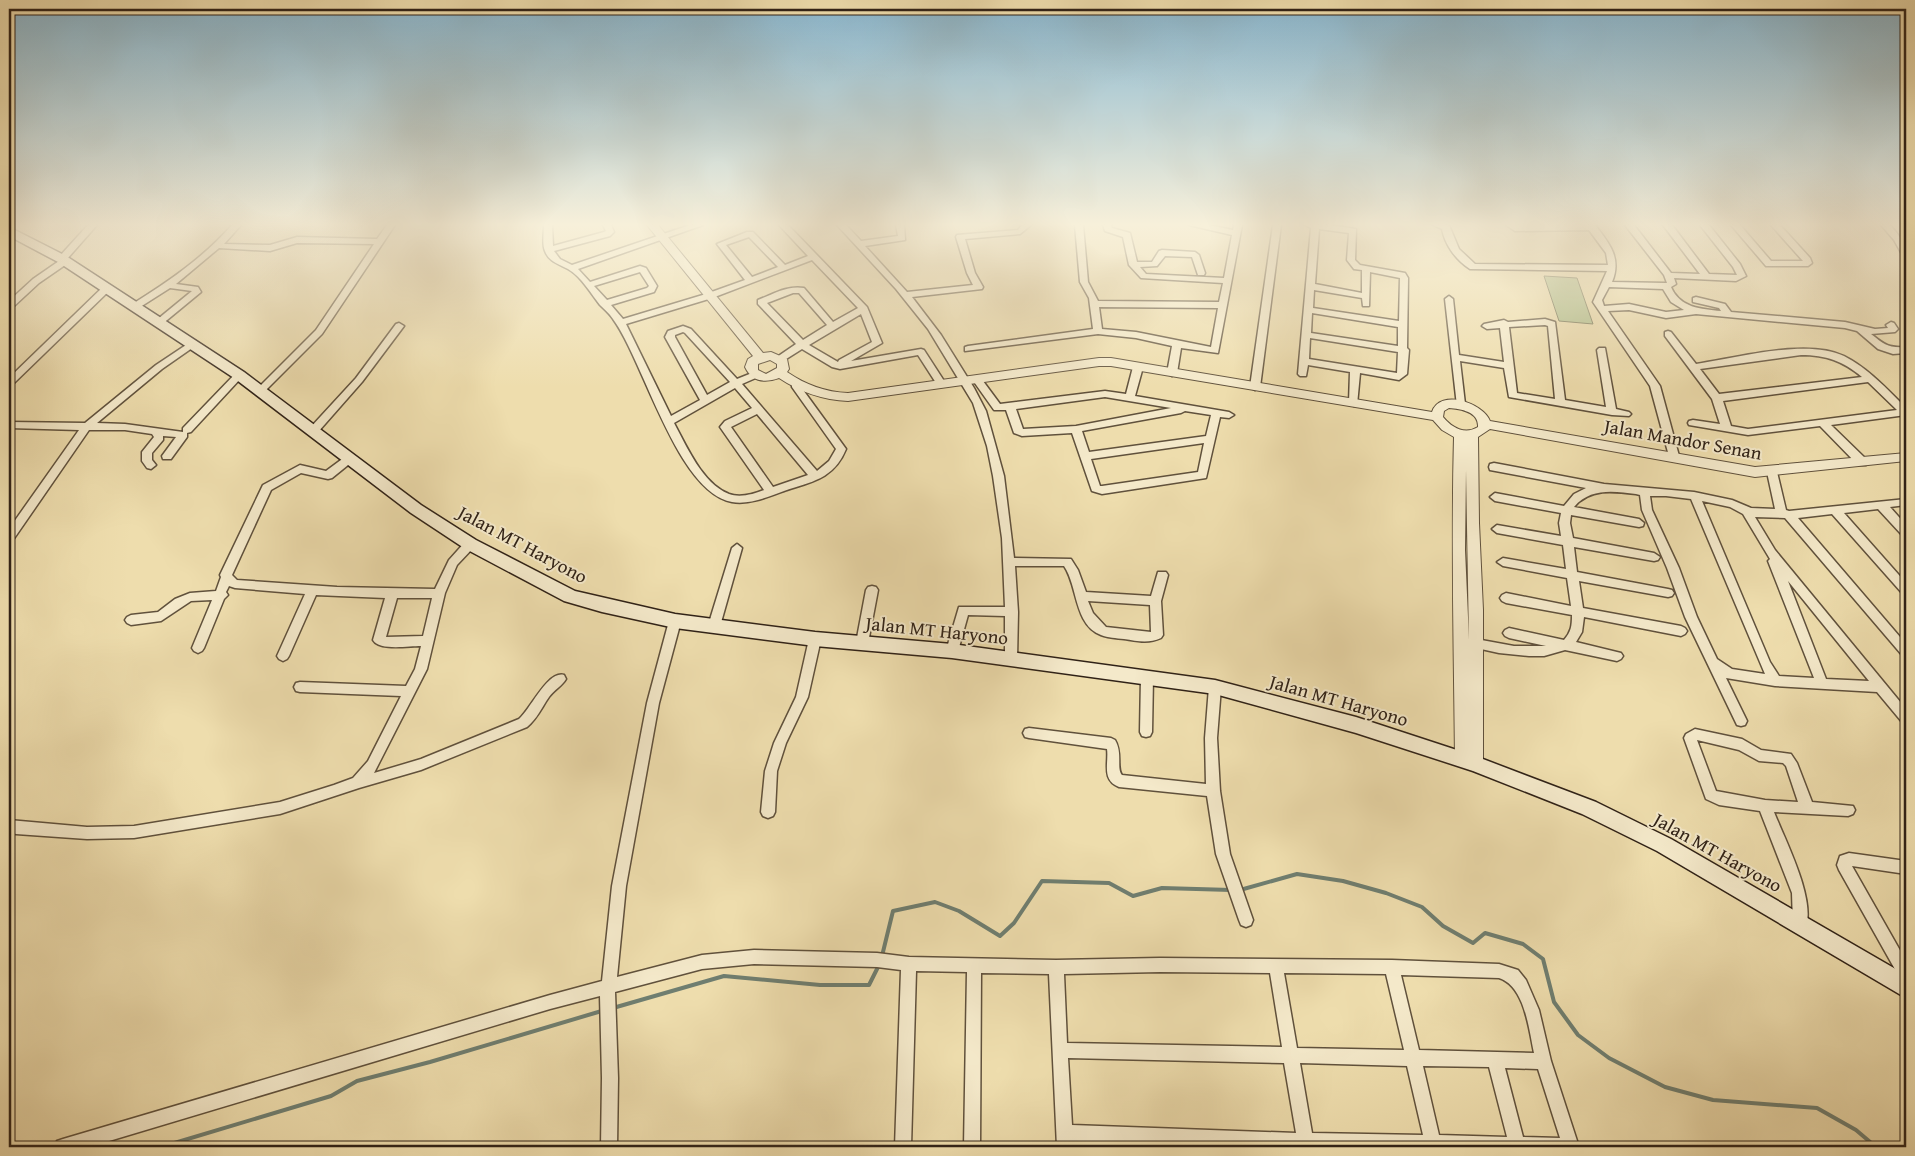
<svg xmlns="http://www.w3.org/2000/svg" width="1915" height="1156" font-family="'Gentium Book Plus',serif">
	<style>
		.green { fill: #b3c28e; stroke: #727252 }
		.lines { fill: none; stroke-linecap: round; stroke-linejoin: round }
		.stream { stroke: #6f7e70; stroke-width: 4 }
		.minor-casing { stroke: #60513c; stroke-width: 3 }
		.tertiary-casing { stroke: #60513c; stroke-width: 2 }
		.secondary-casing { stroke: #302217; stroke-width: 3 }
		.minor { fill: #f4e9ca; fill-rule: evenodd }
		.tertiary { fill: #f4e9ca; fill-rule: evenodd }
		.secondary { fill: #f4e9ca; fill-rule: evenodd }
		.labels { text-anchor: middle; stroke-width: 4; stroke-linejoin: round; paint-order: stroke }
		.street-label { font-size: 19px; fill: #302217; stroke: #f4e9ca }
	</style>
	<rect width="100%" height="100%" fill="#eeddad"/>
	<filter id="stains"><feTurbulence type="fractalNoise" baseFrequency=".004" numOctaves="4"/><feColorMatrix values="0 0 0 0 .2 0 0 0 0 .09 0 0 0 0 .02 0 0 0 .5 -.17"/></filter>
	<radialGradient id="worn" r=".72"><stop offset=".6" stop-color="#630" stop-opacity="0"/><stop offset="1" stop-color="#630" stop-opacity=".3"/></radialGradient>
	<path class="green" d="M1544 276 1577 278 1593 324 1559 321Z"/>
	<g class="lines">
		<path class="stream" d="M1240 890 1297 874 1343 881 1386 893 1422 907 1443 926 1473 943 1485 933 1523 944 1543 959 1554 1002 1578 1035 1609 1058 1665 1087 1713 1100 1817 1108 1856 1130 1876 1147
			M882 956 893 911 935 902 959 911 1000 936 1014 923 1042 881 1109 883 1133 896 1162 888 1231 890
			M613 1008 724 976 820 985H869L879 965
			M161 1147 331 1096 357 1081 430 1062 605 1010"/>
		<defs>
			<path id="minor" d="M88 225H97L67 259 69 261 68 263 39 283 12 308 9 309V301L33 279 59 261 58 259 59 257Z
				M232 225H241L224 244 270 245 297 237 377 239 387 225H395L322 334 264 392 261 393 256 390 316 330 374 244 297 243 270 251 219 248 176 284 198 287 201 292 161 325 158 326 153 323 192 291 170 288 137 309H131V305C168 282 203 258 232 225Z
				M544 225H552L553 246 604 232 606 231 603 225H611L614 232 610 236 554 251 560 259 572 265 690 225H703L578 269 590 282 640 266 646 268 657 286 654 292 611 305 623 319 706 294 745 280 717 244 747 232H753L785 265 808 256 779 225H788L867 307 882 343 851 361 921 349 924 350 946 384 944 386H938L918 355 840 369 832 367 802 349 783 361H777V357L796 344 758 304V300C773 294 788 285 804 288L833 322 858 308 812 260 712 298 626 324 671 416 700 400 665 337 668 331 683 326 691 329 737 379 752 373H758V377L742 384 817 471 829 461 836 449 792 387V383H798L846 449C834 479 811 482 784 491 768 497 749 505 732 502 677 492 644 361 613 319 609 313 604 309 600 305 592 295 581 276 568 269 559 264 549 262 545 251 542 245 544 233 544 225ZM749 237 778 267 752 277 726 245ZM640 272 649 286 647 288 607 300 594 286ZM793 293H799L827 325 803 340 767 303ZM861 314 872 342 839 360 838 362 809 345ZM683 332 685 333 730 382 707 395 675 337V335ZM735 388 752 408 725 421 720 427 764 490C754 494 740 498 729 494 702 483 687 447 674 423ZM757 414 808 475 773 487 731 427Z
				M837 225H846L861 241 898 236 896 225H904L905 240 865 246 907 292 973 285 967 273 956 237 957 235 1018 230 1022 225H1031L1020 234 965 239 975 273 983 287 982 289 912 297 941 335 974 388 986 411 1004 476 1014 558 1071 559 1078 570 1086 592 1151 596 1158 572H1166L1168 575 1161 601 1163 635 1161 638C1148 644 1137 641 1124 639 1116 638 1108 638 1101 635 1074 625 1078 586 1064 566H1015L1018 612 1017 659 1015 662 1011 664 1007 662 1005 659V616L968 615 958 651 956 654 952 656 948 654 946 651 959 607H1005L1002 538 993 476 987 446 973 403 928 329 896 289ZM1088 601 1150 605 1151 632 1106 627 1093 613Z
				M1075 225H1083L1088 282 1098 301 1219 302 1223 283 1141 278 1129 265 1123 237 1105 231 1103 225H1111L1112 228 1130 233 1137 262H1152L1159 251 1162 250 1195 252 1199 255 1205 273 1204 275H1198L1192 257 1165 256 1157 266 1140 267 1146 274 1224 278 1232 235 1189 225H1209L1233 230 1234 225H1242L1218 353 1181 348 1177 373 1172 376 1167 373 1172 346 1136 338 1098 334 965 351V347L968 346 1093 329 1089 298 1080 282ZM1099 307 1218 308 1211 347 1136 332 1102 329Z
				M1273 225H1281L1260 387 1255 390 1250 387Z
				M1305 225H1330L1356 229 1355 260 1360 265 1405 273 1408 278 1407 348 1409 350 1407 374 1399 380 1360 373 1357 405 1354 406 1349 403 1350 372 1308 365 1306 376H1300L1298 374 1311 228ZM1319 229 1349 233 1347 260 1354 269 1362 270V293L1315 284ZM1370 272 1400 278 1399 321 1313 308 1314 290 1362 298 1363 306H1369ZM1312 313 1398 327V346L1311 333ZM1310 338 1398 352 1397 373 1309 359Z
				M1433 225H1449L1459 249 1475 264 1608 265 1606 253 1589 230 1515 231 1506 225H1595C1609 243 1622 258 1612 282L1665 283H1667L1664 275 1625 225H1634L1671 273 1700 274 1663 225H1672L1709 274 1737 275 1733 267 1700 225H1709L1740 264 1746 276 1736 281 1674 278 1676 284 1671 287C1680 308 1701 309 1721 311L1719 308 1693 302V298L1696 297 1725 304 1731 312 1845 322 1875 329 1888 328 1886 325 1891 322 1894 323 1898 329 1895 332 1871 334C1885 345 1888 348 1906 347V353L1893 354 1878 349 1857 331 1845 328 1696 314 1666 318 1629 310 1608 311 1660 386 1679 456 1674 460 1669 456 1650 386 1593 302 1607 271 1470 269C1456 260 1445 245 1442 229ZM1609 287 1663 289 1671 302 1684 310 1666 312 1629 304 1604 306 1602 300Z
				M1731 225H1740L1771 261H1803L1771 225H1780L1810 258 1812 263 1808 266H1766Z
				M1881 225H1890C1899 236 1906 242 1906 256H1903L1894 240Z
				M107 285 111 288 110 290 12 385 9 386V378L104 286Z
				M1449 296 1453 299 1459 355 1504 362 1500 328 1487 329 1482 326 1484 324 1504 320 1508 322 1545 319 1555 322 1565 400 1606 407 1597 350 1599 348H1605L1616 409 1629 412 1631 414 1629 416 1612 415 1509 397 1504 368 1460 361 1465 404 1463 406H1457L1445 299ZM1545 325 1548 326 1555 399 1517 393 1509 327Z
				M399 323 404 326 362 382 318 432H310L309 430 310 428 356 378 396 324Z
				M1668 331 1671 332 1696 364C1736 358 1807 338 1844 356 1868 368 1887 389 1906 408V415L1831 425 1866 459 1867 462 1866 465H1858L1820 426 1748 435 1689 425 1688 423 1689 421 1693 420 1720 424 1712 399 1665 336V332ZM1801 355C1826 355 1843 361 1862 377L1719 394 1700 369ZM1868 382 1897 410 1748 429 1731 426 1723 401Z
				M192 341 195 342V346L162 369 97 423 125 424 183 432V428L236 373H242V377L191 432 187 433V437L171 459H163L162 456 176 437 163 436V440L152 453V460L156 465 151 469 147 468 142 461V452L154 437 152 434 125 430H89L13 540 9 541V529L79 430 9 428V422L85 423 156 365Z
				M1138 364 1143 367 1135 396 1229 412 1234 415 1229 418 1220 417 1206 478 1102 494 1092 491 1072 433 1022 436 1014 433 1006 410H994L972 379 977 376 980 377 1000 404 1105 391 1126 394 1133 367ZM1105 397 1171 408 1076 426 1023 429 1016 409ZM1185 411 1211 415 1206 436 1089 452 1082 431 1181 413ZM1204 443 1198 472 1102 486H1100L1091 459Z
				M349 454 354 458 353 461 332 478 328 479 301 473 271 490 232 575 237 580 337 587 435 589 449 560 466 541H474L475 544 474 547 457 565 445 593 427 669 374 773 421 759 519 719C530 710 548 670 564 675L566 679C562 686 554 690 549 697 542 707 537 719 527 727L421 770 359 788 280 814 134 838 87 839 16 834 9 832V820L87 827 134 826 280 802 334 785 353 778 368 761 401 696 300 692 296 691 294 687 296 683 300 682 406 686 415 669 421 646C408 646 379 651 373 640L385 598 316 595 289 656 287 659 283 661 279 659 277 656 305 594 235 588 229 586 226 592 228 595 224 599 204 648 202 651 198 653 194 651 192 648 212 600 191 601 161 621 131 625 127 623 125 620 127 617 131 615 158 612 175 599 190 593 216 591 221 577 220 575 263 485 300 465 326 471ZM397 598H432L423 636 386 637Z
				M1494 463 1604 484 1694 492 1732 500 1751 508 1775 509 1767 472 1772 468 1777 472 1786 510 1789 511 1906 499V505L1890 507 1906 525V536L1902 535 1878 509 1844 513 1906 583V594L1902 593 1832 514 1798 518 1906 644V657L1902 655 1785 518 1755 517 1775 550 1906 709V723L1902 722 1877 692 1775 686 1726 678 1747 721 1745 725 1741 726 1737 725 1685 617 1667 568 1642 510 1640 495 1636 494C1613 491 1590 488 1574 507L1639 519 1644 523 1643 526 1639 527 1571 515 1570 523 1573 538 1654 553 1660 557 1658 560 1654 561 1574 547 1577 572 1668 589 1672 590 1674 593 1672 596 1668 597 1579 581 1583 608 1681 626 1685 628 1687 631 1685 634 1681 636 1584 617 1582 632 1576 642 1621 653 1623 656 1621 659 1617 661 1565 650 1544 656H1529L1499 653 1472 647 1470 644 1472 641 1476 639 1514 646H1546L1509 638 1505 636 1503 633 1505 630 1509 628 1564 640C1571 632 1572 626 1572 615L1506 603 1502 601 1500 598 1502 595 1506 593 1571 606 1567 578 1503 566 1497 562 1503 558 1566 569 1563 545 1497 533 1492 529 1497 525 1561 536 1559 523 1561 513 1495 501 1490 497 1495 493 1564 506 1574 494 1586 488 1490 470 1489 467 1490 464ZM1650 496H1666L1691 499 1765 674 1732 669 1717 659 1697 617 1679 568 1652 510ZM1702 501 1730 507 1743 514 1770 559 1768 561 1814 678 1779 676 1770 662ZM1788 581 1869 681 1826 679Z
				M737 544 742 548 720 626 718 629H710L708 626 732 548Z
				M872 586 876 587 878 590 868 643 866 646 862 648 858 646 856 643 866 590 868 587Z
				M675 616 679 618 681 621 659 703 626 886 617 977 702 955 754 950 877 953 909 957 1056 960 1160 958 1392 960 1499 964 1518 970 1526 980 1539 1010 1551 1061 1579 1147H1252L1073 1141V1147H1057L1049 974 981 973 980 1147H964L967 972 916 971 911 1147H895L901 970 877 967 754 964 702 969 615 992 618 1078 617 1147H601L602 1078 600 996 550 1009 89 1147H55L57 1141 63 1139 550 995 602 981 612 886 647 703 669 621 671 618ZM1160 972 1270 973 1282 1047 1067 1043 1064 974ZM1284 973 1386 974 1404 1050 1297 1048ZM1401 975 1499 978C1525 986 1529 1030 1534 1053L1419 1050ZM1068 1058 1284 1063 1296 1133 1072 1125ZM1300 1063 1407 1066 1423 1135 1312 1133ZM1423 1066 1489 1067 1507 1137 1439 1135ZM1505 1068 1538 1069 1560 1138 1523 1137Z
				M815 634 819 636 821 639 808 697 786 743 777 771 775 812 773 816 768 818 763 816 761 812 765 771 774 743 796 697 809 639 811 636Z
				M1147 672 1151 673 1153 677 1152 732 1150 736 1146 737 1142 736 1140 732 1141 677 1143 673Z
				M1215 682 1219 683 1221 687 1217 738 1220 791 1230 854 1253 920 1251 925 1246 927 1241 925 1239 920 1216 854 1207 796 1119 787C1101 780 1109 763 1107 749L1029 738 1025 737 1023 733 1025 729 1029 728 1111 738 1115 740C1123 753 1116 768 1122 775L1206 784 1205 738 1209 687 1211 683Z
				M1695 729 1742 739 1761 750 1791 754 1797 763 1812 802 1853 806 1855 810 1853 814 1848 816 1774 812C1785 840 1817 901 1805 929L1800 931 1795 929 1793 924 1792 893 1760 811 1719 805 1706 799 1684 738 1686 734ZM1697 740 1739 750 1759 761 1783 763 1786 766 1798 802 1765 800 1716 791Z
				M1849 853 1906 861V874L1852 866 1906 961V982L1901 980 1839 870 1837 865 1840 856Z"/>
			<path id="tertiary" d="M647 225H658L763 353 771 352 787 359 789 369 787 372C806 385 825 392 848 393L1099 358H1111L1432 412C1440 388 1483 403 1490 421L1755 467 1906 453V461L1755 477 1490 429 1478 437 1479 523 1483 610V764L1481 769 1475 771 1469 769 1468 765 1463 767 1457 765 1455 760C1454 652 1451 545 1454 437L1442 430 1433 420 1111 366H1099L848 401C823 400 800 392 779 378 765 383 752 382 745 367L748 359 753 356ZM770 360 777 364V368L766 374 758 370V364ZM1449 408C1462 409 1479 412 1478 427 1465 435 1452 428 1443 417L1444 411ZM1466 470 1469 640 1465 550Z"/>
			<path id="secondary" d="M9 227 66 256 244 372 421 505 476 540 575 591 675 614 815 632 952 644 1215 680 1356 717 1475 756 1596 802 1671 839 1906 975V998L1657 851 1582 814 1473 771 1356 733 1215 694 952 658 815 646 675 628 602 612 564 601 464 548 411 513 234 378 58 262 9 236Z"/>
		</defs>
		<use href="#minor" class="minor-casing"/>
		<use href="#tertiary" class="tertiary-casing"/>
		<use href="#secondary" class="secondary-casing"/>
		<use href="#minor" class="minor"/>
		<use href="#tertiary" class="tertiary"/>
		<use href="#secondary" class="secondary"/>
	</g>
	<linearGradient id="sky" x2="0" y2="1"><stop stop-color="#88b7d0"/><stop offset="0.58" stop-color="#f7f0da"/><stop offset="1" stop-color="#f7f0da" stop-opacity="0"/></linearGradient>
	<rect width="1915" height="387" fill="url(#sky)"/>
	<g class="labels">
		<g class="street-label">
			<text transform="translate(1683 439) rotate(10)" y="7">Jalan Mandor Senan</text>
			<text transform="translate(523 544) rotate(28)" y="7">Jalan MT Haryono</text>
			<text transform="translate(937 630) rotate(6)" y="7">Jalan MT Haryono</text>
			<text transform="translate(1339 700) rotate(16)" y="7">Jalan MT Haryono</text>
			<text transform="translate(1718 852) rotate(29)" y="7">Jalan MT Haryono</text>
		</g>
	</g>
	<rect width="1915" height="1156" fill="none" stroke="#eeddad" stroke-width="30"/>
	<rect x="10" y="10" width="1895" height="1136" fill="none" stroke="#302217" stroke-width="2.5"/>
	<rect x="15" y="15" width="1885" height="1126" fill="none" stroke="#302217"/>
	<rect width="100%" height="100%" filter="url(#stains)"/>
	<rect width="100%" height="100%" fill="url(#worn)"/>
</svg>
